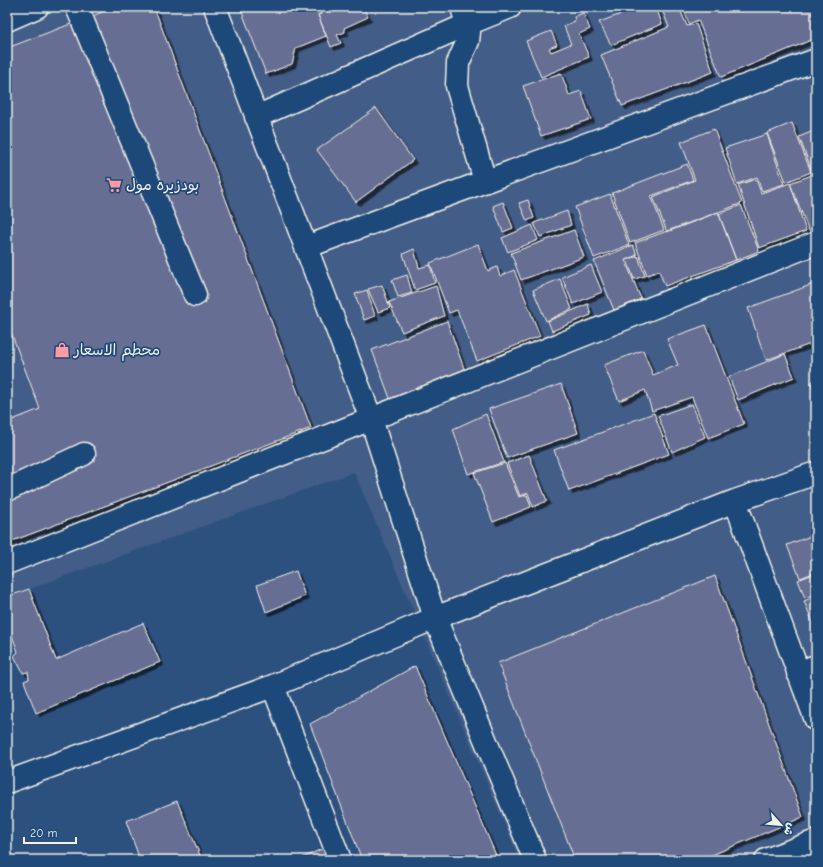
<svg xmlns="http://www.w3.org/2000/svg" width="823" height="867" font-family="'Comic Neue','Playpen Sans Arabic',sans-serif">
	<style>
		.built { fill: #425d87 }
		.building { fill: #666e94; stroke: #f4f1e8; filter: url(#shadow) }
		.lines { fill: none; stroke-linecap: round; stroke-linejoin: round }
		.minor-casing { stroke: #f4f1e8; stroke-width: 25 }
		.minor { stroke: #1f4a7a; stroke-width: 22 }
		.labels { text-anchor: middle; stroke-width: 3.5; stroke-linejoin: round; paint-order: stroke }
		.poi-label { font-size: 15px; fill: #f4f1e8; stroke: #1f4a7a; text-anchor: start }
	</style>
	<defs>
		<filter id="shadow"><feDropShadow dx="3.5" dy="3.5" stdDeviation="0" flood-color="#0009"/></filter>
	</defs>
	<rect width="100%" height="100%" fill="#2d517f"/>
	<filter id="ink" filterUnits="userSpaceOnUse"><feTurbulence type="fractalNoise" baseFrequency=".025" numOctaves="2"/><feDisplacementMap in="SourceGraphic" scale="8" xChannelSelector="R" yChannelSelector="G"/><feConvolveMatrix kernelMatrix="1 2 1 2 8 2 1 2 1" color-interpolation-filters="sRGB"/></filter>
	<g filter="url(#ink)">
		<path class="built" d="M7 7H816V860H520L354 472 7 597Z"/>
		<path class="building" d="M116 7H154L311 428 7 543V422L40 409 7 322V48Z
			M240 7H318L321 14 318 15 326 36 296 48 292 64 266 74Z
			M318 7H363L368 17 344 28 345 32 337 35 341 43 331 47 318 15 321 14Z
			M641 7H656L662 24 611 45 599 22Z
			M661 7H679L687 26 696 24 713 72 622 106 601 55 669 27Z
			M683 7H816V38L721 77 698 20 689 24Z
			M583 13 590 29 579 34 589 57 541 77 526 41 551 31 557 45 549 48 551 52 571 44 564 26 575 21 574 17Z
			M561 73 569 95 581 91 591 119 541 136 523 86Z
			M376 108 413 160 356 202 317 150Z
			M792 123 811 172 786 182 767 133Z
			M714 129 742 203 667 232 653 197 695 180 681 142Z
			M816 130V172L813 173 799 137Z
			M767 134 784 184 762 191 757 177 737 184 725 148Z
			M687 164 693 180 651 196 664 230 630 243 612 193Z
			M812 175 816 186V228L809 231 790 183Z
			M756 179 761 193 790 183 806 231 759 248 738 185Z
			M610 194 629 245 594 258 575 207Z
			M528 200 534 218 527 221 519 203Z
			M503 202 513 228 503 232 493 206Z
			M741 205 759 251 736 260 719 214Z
			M567 211 571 225 540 237 534 223Z
			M718 212 736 260 665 286 659 271 647 275 635 243Z
			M532 225 538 240 508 252 502 238Z
			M574 230 584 257 521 280 511 253Z
			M478 244 488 271 497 267 500 276 514 270 540 336 477 361 457 310 449 313 430 263Z
			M633 245 637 255 625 260 641 299 614 310 594 261Z
			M414 249 419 268 430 265 435 283 415 290 403 254Z
			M638 256 645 276 634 279 627 260Z
			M591 265 602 292 573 304 562 277Z
			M407 275 412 293 398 297 392 280Z
			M560 279 572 309 546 321 533 290Z
			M816 283V328L813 329 816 342 766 360 748 308Z
			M382 285 390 308 378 312 368 289Z
			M436 286 444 316 402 332 389 302Z
			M367 290 375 316 364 320 355 294Z
			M588 304 591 315 552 331 548 321Z
			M447 321 466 374 391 401 372 350Z
			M706 325 744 424 708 438 692 397 652 411 645 390 619 401 604 365 643 350 653 375 678 365 667 339Z
			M785 354 794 377 738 400 729 377Z
			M816 380V398L811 382Z
			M561 384 578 433 507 458 489 409Z
			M692 404 705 437 672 452 658 416Z
			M654 413 669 454 569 491 554 450Z
			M486 414 504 462 468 474 453 429Z
			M529 455 547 501 533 507 528 493 520 496 507 463Z
			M505 463 519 497 527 495 531 507 493 522 474 473Z
			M816 534V572L800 578 787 545Z
			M296 571 305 596 266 612 257 585Z
			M816 573V594L805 598 798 580Z
			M715 576 803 817 700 860H575L498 663Z
			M29 589 56 660 143 623 160 662 36 713 24 681 29 679 28 672 23 673 14 656 18 652 10 630H7V597Z
			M816 596V630L804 601Z
			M415 666 498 860H362L310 724Z
			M177 801 200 855 186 860H140L126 821Z
			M324 848 328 860H298Z"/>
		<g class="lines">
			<defs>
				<path id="minor" d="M77 7 195 295
					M215 7 371 419 435 618 535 860
					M462 7 469 32 468 41 458 63 457 86 485 181
					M7 20 37 7
					M256 117 468 24 510 7
					M306 247 816 60
					M7 490 84 454
					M735 501 816 720
					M7 563 816 243
					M798 673 816 666
					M273 686 340 860
					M7 782 273 686 435 618 735 501 816 473
					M766 860 816 841"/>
			</defs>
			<use href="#minor" class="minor-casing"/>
			<use href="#minor" class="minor"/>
		</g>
	</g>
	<defs>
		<symbol id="supermarket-bare" viewBox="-9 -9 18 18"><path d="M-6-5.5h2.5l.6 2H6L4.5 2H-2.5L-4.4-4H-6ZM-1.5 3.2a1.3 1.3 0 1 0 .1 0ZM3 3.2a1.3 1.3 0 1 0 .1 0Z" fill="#ff9aa2" stroke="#1f4a7a" stroke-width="2.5" paint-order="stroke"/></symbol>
		<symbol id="shop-bare" viewBox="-9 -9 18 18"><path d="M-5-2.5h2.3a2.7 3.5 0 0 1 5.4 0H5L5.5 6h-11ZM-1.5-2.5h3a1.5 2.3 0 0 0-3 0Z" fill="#ff9aa2" stroke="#1f4a7a" stroke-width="2.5" paint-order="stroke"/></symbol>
	</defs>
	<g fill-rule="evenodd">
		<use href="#supermarket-bare" x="103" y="174" width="22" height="22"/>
		<use href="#shop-bare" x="51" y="339" width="22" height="22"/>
	</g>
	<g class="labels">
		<g class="poi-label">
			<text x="126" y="190">بودزيره مول</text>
			<text x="74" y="355">محطم الاسعار</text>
		</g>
	</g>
	<rect width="823" height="867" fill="none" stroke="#1f4a7a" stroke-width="24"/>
	<rect x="12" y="12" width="799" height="843" fill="none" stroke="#f4f1e8" stroke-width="1.5" filter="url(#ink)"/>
	<g transform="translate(781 825) rotate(117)" stroke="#1f4a7a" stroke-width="3" paint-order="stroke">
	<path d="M0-3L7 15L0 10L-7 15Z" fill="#f4f1e8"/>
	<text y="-6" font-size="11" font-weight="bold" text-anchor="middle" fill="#f4f1e8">ش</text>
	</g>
	<path d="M24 837v6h52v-6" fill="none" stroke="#f4f1e8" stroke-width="2"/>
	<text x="30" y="837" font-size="12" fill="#f4f1e8" stroke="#1f4a7a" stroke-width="3" paint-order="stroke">20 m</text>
</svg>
